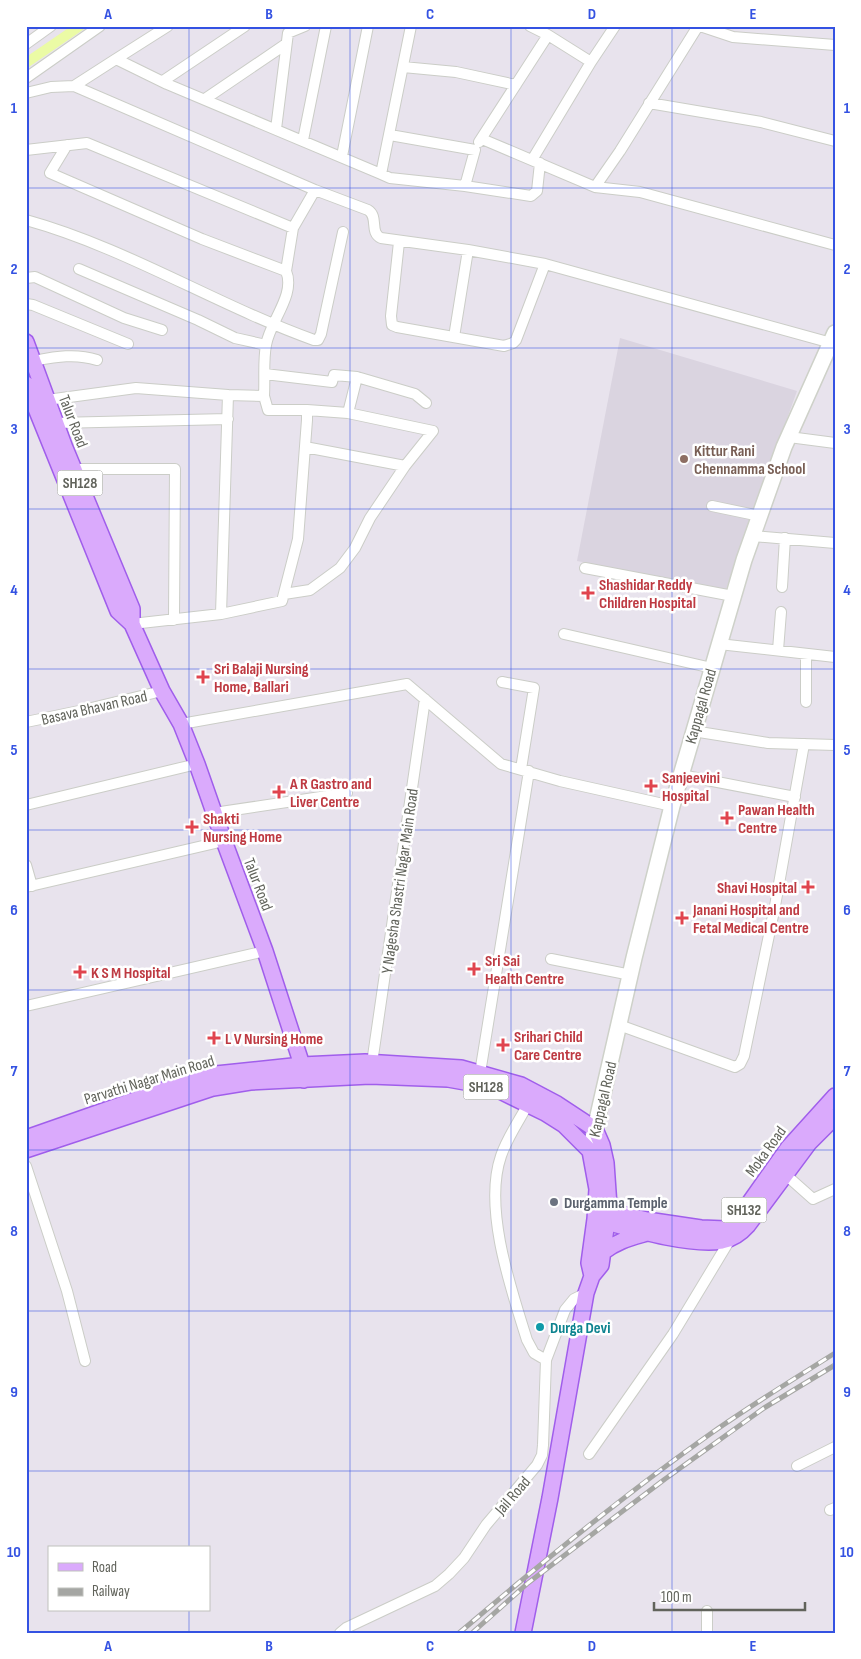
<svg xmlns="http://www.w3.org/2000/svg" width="861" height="1659" font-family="'Sofia Sans Condensed',sans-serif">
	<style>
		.education { fill: #dad4e0 }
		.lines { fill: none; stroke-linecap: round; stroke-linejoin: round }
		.canal { stroke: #ebfba5; stroke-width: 10 }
		.minor-casing { stroke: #cbcdc7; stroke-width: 12 }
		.secondary-casing { stroke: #ced1c9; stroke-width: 18 }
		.primary-casing { stroke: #a05eeb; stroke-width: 18 }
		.minor { stroke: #fff; stroke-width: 10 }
		.secondary { stroke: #fff; stroke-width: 15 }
		.primary { stroke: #daaafc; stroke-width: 15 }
		.rail-casing { stroke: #a5a6a3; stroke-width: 5 }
		.rail { stroke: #fff; stroke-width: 3; stroke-dasharray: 9; stroke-linecap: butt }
		.grid { fill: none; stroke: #3452e2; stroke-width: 1; stroke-opacity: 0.55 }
		.education-dot { fill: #8d6e63; stroke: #fff; stroke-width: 2 }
		.health-dot { fill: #e0444e; stroke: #fff; stroke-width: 2 }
		.worship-dot { fill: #6b7280; stroke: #fff; stroke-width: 2 }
		.culture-dot { fill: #0f9aa8; stroke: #fff; stroke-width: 2 }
		.labels { text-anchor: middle; stroke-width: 5; stroke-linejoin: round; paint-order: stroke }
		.shield { fill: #fff; stroke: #90928c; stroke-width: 1 }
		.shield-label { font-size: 15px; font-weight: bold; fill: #61635b }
		.street-label { font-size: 16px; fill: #61635b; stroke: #fff }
		.education-label { font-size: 16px; font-weight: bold; fill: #785e54; stroke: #fff; text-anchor: start }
		.health-label { font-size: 16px; font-weight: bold; fill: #be3a42; stroke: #fff; text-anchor: start }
		.worship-label { font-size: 16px; font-weight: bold; fill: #5b616d; stroke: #fff; text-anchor: start }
		.culture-label { font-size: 16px; font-weight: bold; fill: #0d838f; stroke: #fff; text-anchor: start }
		.neatline { fill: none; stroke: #3452e2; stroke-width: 2 }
		.grid-label { font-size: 16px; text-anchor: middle; font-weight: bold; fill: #3452e2 }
	</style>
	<rect width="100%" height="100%" fill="#e8e3ed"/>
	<path class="education" d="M620 338 797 391 726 589 577 561Z"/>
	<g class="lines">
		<path class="canal" d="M26 63 80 26"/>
		<defs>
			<path id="minor" d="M168 26 116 59 167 84 381 174 411 26
				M700 26 733 37 835 45
				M548 35 591 62 615 26
				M26 44 51 26
				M403 67 456 72 516 85
				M26 78 100 26
				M163 81 245 26
				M74 86 116 59
				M26 93 51 87 74 86 315 190 368 210C379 217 369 232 381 238L468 250 545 264 835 344
				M205 99 286 44
				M649 103 761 122 835 141
				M276 129 288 33 305 26
				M482 139 595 187 620 151 698 26
				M303 140 326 26
				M479 142 548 35 530 26
				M26 150 87 143 293 228 286 271 202 239 50 173 67 145
				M342 156 368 26
				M532 160 591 62
				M381 174 390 178 465 186 475 150 390 135
				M465 186 531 196 537 191 540 163
				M595 187 640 192 835 245
				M26 220C127 248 216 305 314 340H318L321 334 343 232
				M293 228 315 190
				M399 242 391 316 392 325 397 327 504 346 513 343 516 340 545 264
				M79 269 198 320 235 338 266 345
				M26 278 35 277 124 318 162 330
				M26 304 33 305 128 344
				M454 337 468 250
				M33 361C55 357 75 353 97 360
				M265 374 332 382 334 375 357 377 348 413 307 410
				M357 377 415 394 426 403
				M264 396C265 379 263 361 266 345 270 321 296 295 286 271
				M47 400 136 388 228 395 221 614 132 624
				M56 423 228 419
				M789 437 835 443
				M305 447 405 466
				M74 469H175L174 620
				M712 506 760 516
				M753 536 835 543
				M585 568 733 596
				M782 587 785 538
				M284 594 310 590 340 568 355 548 370 518 405 466 433 431 348 413
				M221 614 282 601 298 539 307 420V410H268L264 396 228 395
				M564 634 712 668
				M719 644 835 657
				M778 650 781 612
				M502 682 534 688 521 769
				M806 702V654
				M26 722 79 711 162 691
				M181 724 407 684 501 764 560 781 672 806
				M693 731 768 743 835 745
				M681 775 795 797
				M26 805 197 764
				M214 813 347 793
				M26 865 32 886
				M26 887 224 841
				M551 959 631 975
				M26 1006 265 951
				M619 1025 735 1067 740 1064 744 1056 775 906 804 744
				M372 1063 425 699
				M480 1073 529 771
				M528 1104C519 1121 507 1138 501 1156 483 1208 511 1289 527 1340L534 1353 546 1360
				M26 1166 67 1291 85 1361
				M786 1175 813 1199 835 1189
				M589 1454 673 1334 731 1238
				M797 1466 835 1447
				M830 1510 835 1508
				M340 1633 346 1628 435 1586 449 1574 464 1558 486 1525 537 1465 542 1455 543 1445 546 1360 565 1310 574 1299 586 1293
				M707 1633V1611"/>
			<path id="secondary" d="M592 1142 634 958 672 806 744 560 784 447 835 333"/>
			<path id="primary" d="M26 342 65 448 132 609V624
				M26 384 118 611 132 624 162 691 181 724 197 764 224 841 265 951 302 1065 304 1080
				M26 1138 169 1088 216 1074 302 1065 365 1062 461 1068 521 1085 557 1104 595 1129 602 1145 606 1163 609 1206 601 1265 592 1276
				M26 1150 213 1088 250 1082 370 1076 448 1079 476 1084 502 1092 545 1113 564 1125 590 1151 597 1189 595 1219 589 1263 592 1276 586 1293 550 1498 523 1633
				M600 1209 647 1220 701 1228 726 1229 730 1227 738 1219 788 1148 835 1096
				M599 1220C632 1229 688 1246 722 1241 732 1239 741 1233 748 1225L809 1143 835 1117
				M603 1252C617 1241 630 1238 647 1233"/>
		</defs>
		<use href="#minor" class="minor-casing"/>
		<use href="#secondary" class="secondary-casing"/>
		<use href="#primary" class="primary-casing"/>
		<use href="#minor" class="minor"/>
		<use href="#secondary" class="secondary"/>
		<use href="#primary" class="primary"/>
		<defs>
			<path id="rail" d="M459 1633C541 1563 625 1494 713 1432 753 1404 794 1379 835 1353
				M472 1633 528 1583 665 1479 764 1408 835 1365"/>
		</defs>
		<use href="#rail" class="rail-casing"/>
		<use href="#rail" class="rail"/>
	</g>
	<path class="grid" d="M189 26V1548M350 26V1633M511 26V1633M672 26V1633M26 188H835M26 348H835M26 509H835M26 669H835M26 830H835M26 990H835M26 1150H835M26 1311H835M26 1471H835M189 1610V1633"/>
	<circle class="education-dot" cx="684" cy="459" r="5"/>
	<g class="health-dot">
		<path d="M585.5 585.5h5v5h5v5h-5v5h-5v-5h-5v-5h5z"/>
		<path d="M200.5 669.5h5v5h5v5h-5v5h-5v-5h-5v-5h5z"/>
		<path d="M648.5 778.5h5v5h5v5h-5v5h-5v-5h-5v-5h5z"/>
		<path d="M276.5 784.5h5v5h5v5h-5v5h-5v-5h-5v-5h5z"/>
		<path d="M724.5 810.5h5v5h5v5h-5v5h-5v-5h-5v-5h5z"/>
		<path d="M189.5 819.5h5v5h5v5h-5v5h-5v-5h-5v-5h5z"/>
		<path d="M805.5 879.5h5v5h5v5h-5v5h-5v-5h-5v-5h5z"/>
		<path d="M679.5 910.5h5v5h5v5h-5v5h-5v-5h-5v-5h5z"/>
		<path d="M471.5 961.5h5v5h5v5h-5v5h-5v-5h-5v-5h5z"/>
		<path d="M77.5 964.5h5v5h5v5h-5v5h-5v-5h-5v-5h5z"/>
		<path d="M211.5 1030.5h5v5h5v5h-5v5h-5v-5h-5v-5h5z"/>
		<path d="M500.5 1037.5h5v5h5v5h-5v5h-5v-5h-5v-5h5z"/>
	</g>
	<circle class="worship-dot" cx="554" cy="1202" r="5"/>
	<circle class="culture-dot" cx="540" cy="1327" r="5"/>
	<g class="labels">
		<g class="shield">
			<rect x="57.5" y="470.5" width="45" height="25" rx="4"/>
			<rect x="463.5" y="1074.5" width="45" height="25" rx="4"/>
			<rect x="721.5" y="1197.5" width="45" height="25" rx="4"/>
		</g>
		<g class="shield-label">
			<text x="80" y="488">SH128</text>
			<text x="486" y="1092">SH128</text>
			<text x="744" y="1215">SH132</text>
		</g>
		<g class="street-label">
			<text transform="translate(74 421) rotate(69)" y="6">Talur Road</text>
			<text transform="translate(700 706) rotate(-74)" y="6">Kappagal Road</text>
			<text transform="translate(94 707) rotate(-13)" y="6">Basava Bhavan Road</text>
			<text transform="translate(399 881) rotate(-82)" y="6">Y Nagesha Shastri Nagar Main Road</text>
			<text transform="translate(259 884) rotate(69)" y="6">Talur Road</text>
			<text transform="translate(149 1079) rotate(-17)" y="6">Parvathi Nagar Main Road</text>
			<text transform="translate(602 1099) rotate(-77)" y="6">Kappagal Road</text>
			<text transform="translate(765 1151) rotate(-54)" y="6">Moka Road</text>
			<text transform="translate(512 1495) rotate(-49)" y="6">Jail Road</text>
		</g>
		<g class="education-label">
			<text x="694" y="456">Kittur Rani<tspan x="694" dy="18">Chennamma School</tspan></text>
		</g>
		<g class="health-label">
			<text x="599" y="590">Shashidar Reddy<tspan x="599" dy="18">Children Hospital</tspan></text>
			<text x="214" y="674">Sri Balaji Nursing<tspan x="214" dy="18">Home, Ballari</tspan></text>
			<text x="662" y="783">Sanjeevini<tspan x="662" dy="18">Hospital</tspan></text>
			<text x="290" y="789">A R Gastro and<tspan x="290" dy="18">Liver Centre</tspan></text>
			<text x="738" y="815">Pawan Health<tspan x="738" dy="18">Centre</tspan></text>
			<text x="203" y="824">Shakti<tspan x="203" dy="18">Nursing Home</tspan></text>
			<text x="797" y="893" text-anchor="end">Shavi Hospital</text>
			<text x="693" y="915">Janani Hospital and<tspan x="693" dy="18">Fetal Medical Centre</tspan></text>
			<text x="485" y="966">Sri Sai<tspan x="485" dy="18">Health Centre</tspan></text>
			<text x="91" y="978">K S M Hospital</text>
			<text x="514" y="1042">Srihari Child<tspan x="514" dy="18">Care Centre</tspan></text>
			<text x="225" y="1044">L V Nursing Home</text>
		</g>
		<g class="worship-label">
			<text x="564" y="1208">Durgamma Temple</text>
		</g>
		<g class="culture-label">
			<text x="550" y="1333">Durga Devi</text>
		</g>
	</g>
	<rect width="861" height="1659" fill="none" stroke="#ffffff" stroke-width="55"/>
	<rect x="48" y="1546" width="162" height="65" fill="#ffffff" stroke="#c0c1bd"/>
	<rect x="58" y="1563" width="25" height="8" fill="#daaafc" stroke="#c0c1bd"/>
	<text x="92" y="1572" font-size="15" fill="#61635b">Road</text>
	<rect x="58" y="1588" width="25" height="8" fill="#a5a6a3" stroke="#c0c1bd"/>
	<text x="92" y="1596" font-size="15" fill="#61635b">Railway</text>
	<path d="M654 1602v8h151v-8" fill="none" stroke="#61635b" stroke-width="2.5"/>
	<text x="661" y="1602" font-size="15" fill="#61635b" stroke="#ffffff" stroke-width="4" paint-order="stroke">100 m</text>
	<rect x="28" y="28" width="806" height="1604" class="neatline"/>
	<g class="grid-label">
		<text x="108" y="19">A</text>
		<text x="269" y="19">B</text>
		<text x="430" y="19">C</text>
		<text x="592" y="19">D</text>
		<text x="753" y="19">E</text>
		<text x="14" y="113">1</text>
		<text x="847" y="113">1</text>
		<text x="14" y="274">2</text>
		<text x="847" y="274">2</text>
		<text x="14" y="434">3</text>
		<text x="847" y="434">3</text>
		<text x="14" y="595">4</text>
		<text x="847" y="595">4</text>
		<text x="14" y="755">5</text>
		<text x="847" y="755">5</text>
		<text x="14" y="915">6</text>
		<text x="847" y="915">6</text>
		<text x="14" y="1076">7</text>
		<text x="847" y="1076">7</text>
		<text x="14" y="1236">8</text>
		<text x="847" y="1236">8</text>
		<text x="14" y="1397">9</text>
		<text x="847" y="1397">9</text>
		<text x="14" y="1557">10</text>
		<text x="847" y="1557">10</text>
		<text x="108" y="1651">A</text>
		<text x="269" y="1651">B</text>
		<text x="430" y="1651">C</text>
		<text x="592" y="1651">D</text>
		<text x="753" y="1651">E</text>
	</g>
</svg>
